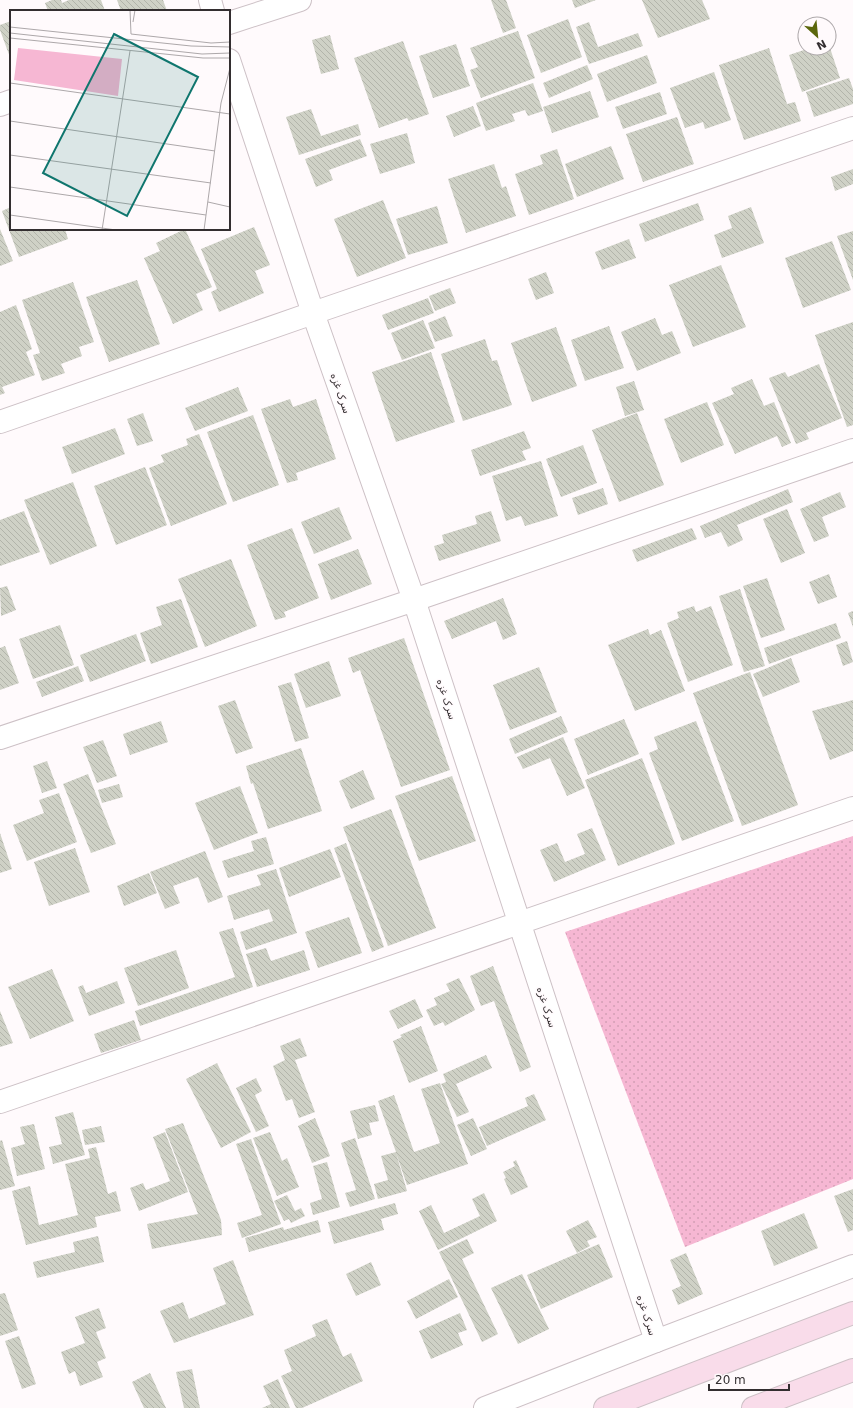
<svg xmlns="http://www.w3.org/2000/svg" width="853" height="1408" font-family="'DejaVu Sans',Vazirmatn,sans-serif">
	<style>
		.grass { fill: url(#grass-dots) }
		.building { fill: url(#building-back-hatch) }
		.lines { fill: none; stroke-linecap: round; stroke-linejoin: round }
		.minor-casing { stroke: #cdc1c6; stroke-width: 24 }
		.tertiary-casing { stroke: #cdc1c6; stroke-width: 24 }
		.secondary-casing { stroke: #cdc1c6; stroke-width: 24 }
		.minor { stroke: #fff; stroke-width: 22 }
		.tertiary { stroke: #fff; stroke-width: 22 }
		.secondary { stroke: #f9dcea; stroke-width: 22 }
		.labels { text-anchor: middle; stroke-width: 3; stroke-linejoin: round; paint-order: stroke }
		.street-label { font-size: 10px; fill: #332e30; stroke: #fffafc }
		.inset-road { fill: none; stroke: #ada8aa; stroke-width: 1 }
		.view { fill: #0f766e; fill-opacity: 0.15; stroke: #0f766e; stroke-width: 2 }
		.inset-edge { fill: none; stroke: #332e30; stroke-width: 2 }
	</style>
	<defs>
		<pattern id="grass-dots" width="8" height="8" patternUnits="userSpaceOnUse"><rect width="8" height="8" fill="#f6b7d3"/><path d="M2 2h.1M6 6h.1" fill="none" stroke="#d39eb5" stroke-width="1.8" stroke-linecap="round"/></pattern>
		<pattern id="building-back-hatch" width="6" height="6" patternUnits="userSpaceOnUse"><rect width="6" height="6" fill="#cfd1c6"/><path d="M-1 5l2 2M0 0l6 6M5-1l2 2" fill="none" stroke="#b2b4aa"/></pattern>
	</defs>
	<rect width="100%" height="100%" fill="#fffafc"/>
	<path class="grass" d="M853 836V1179L685 1247 565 932Z"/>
	<path class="building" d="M52 0H61L62 3 69 0H101L105 11H48L45 3Z
		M117 0H163L167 11H121Z
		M491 0H506L516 28 503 33Z
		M572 0H596L575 8Z
		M642 0H702L710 19 658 38Z
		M568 19 582 57 541 73 527 35Z
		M11 21V60L0 30V25Z
		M589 22 598 47 638 33 643 46 589 64 576 27Z
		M518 31 535 78 481 98 470 70 478 67 470 48Z
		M330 35 339 69 321 74 312 40Z
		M403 41 429 114 409 121 407 118 379 128 354 58Z
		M456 44 470 86 433 98 419 56Z
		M769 48 787 104 795 102 801 121 744 140 719 65Z
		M810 48H830L840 78 802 92 789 55Z
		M647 55 657 83 607 102 597 74Z
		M587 65 593 79 549 98 543 83Z
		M714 72 731 120 705 129 703 122 685 128 670 88Z
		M849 78 853 89V104L814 117 806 92Z
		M533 83 543 111 528 116 525 110 512 114 515 121 486 131 476 103Z
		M590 91 599 117 552 133 543 107Z
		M660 92 667 114 623 129 615 107Z
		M473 106 481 126 454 137 446 116Z
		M311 109 321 136 358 124 361 135 299 155 286 117Z
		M677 117 694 164 643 182 626 134Z
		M407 133 415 163 380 174 370 144Z
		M360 139 367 156 329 170 333 180 316 187 305 159Z
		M611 146 624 179 577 197 565 164Z
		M557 149 574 199 529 215 515 174 543 164 540 155Z
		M494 164 502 188 506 186 516 216 466 233 448 179Z
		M853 169V184L835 191 831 177Z
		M383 200 406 258 357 277 334 219Z
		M698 203 704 220 645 242 639 224Z
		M437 206 448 243 408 255 396 219Z
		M11 207V229H65L68 239 19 257 2 211Z
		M751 207 764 243 722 258 714 235 732 228 728 216Z
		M254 227 270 265 255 271 264 293 219 312 211 292 217 289 201 249Z
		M0 229 13 261 0 266Z
		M185 229 212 287 196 294 203 310 173 324 144 258 160 251 156 243Z
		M853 231V280L837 236Z
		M629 239 636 258 602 270 595 252Z
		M832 241 851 290 803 308 785 258Z
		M721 265 746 327 693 347 669 285Z
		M546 272 554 293 536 300 528 279Z
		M137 280 160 344 109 362 86 297Z
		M73 282 94 342 79 347 82 356 61 364 65 373 42 381 33 355 40 353 22 300Z
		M450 288 456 303 435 311 429 296Z
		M428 298 434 313 388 330 382 315Z
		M16 305 32 349 26 352 35 375 2 387 5 393 0 395V312Z
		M445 316 453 336 435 342 428 323Z
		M655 318 662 335 672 331 681 353 637 371 621 332Z
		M423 320 435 348 402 360 391 333Z
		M853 322V425L847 427 815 335Z
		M609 326 624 368 585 381 571 340Z
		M556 327 577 386 532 402 511 343Z
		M485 339 492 361 497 360 512 405 463 421 441 354Z
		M431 352 455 422 396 442 372 372Z
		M819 364 842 418 806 433 809 439 796 444 769 378 785 372 788 377Z
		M752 379 764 406 774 402 791 443 782 447 777 436 735 454 712 403 734 394 731 388Z
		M634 381 644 410 625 416 616 387Z
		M238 387 248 411 195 431 185 408Z
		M290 399 293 407 316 399 336 459 296 473 298 480 287 483 261 409Z
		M707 402 724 445 681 463 664 419Z
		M143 413 153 441 137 446 127 419Z
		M637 413 664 485 619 502 592 430Z
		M253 415 279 485 233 502 207 432Z
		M115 428 125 454 72 474 62 447Z
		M524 431 531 448 522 451 526 460 480 476 471 450Z
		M199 434 227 504 171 526 149 468 164 462 161 455 188 445 186 439Z
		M583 445 597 483 561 497 546 459Z
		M541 461 558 516 525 526 521 516 506 521 492 476Z
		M145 467 167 525 116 545 94 486Z
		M73 482 97 546 50 565 24 500Z
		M603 488 608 504 578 515 572 498Z
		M788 489 793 502 737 525 743 540 728 547 721 532 705 538 700 526Z
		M840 492 846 507 822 517 829 536 814 542 800 509Z
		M339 507 352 539 314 554 301 522Z
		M787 509 805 553 781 563 763 519Z
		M24 511 40 552 0 566V520Z
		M491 511 501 541 439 561 434 546 444 543 442 535 477 524 475 516Z
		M292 528 319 598 284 612 286 617 275 620 247 545Z
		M692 528 697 539 637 562 632 550Z
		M358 549 372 584 331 600 318 564Z
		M231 559 257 626 205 647 178 579Z
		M829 574 837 597 818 604 809 582Z
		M767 578 785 630 761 638 743 586Z
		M7 586 16 610 1 616 0 588Z
		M740 589 765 666 744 672 719 596Z
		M503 598 517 634 503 640 496 621 452 639 444 621Z
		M181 599 198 647 151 664 140 633 162 625 156 607Z
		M694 606 696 612 711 606 733 665 688 682 667 623 679 618 677 612Z
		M853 611V627L848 613Z
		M836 623 841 638 769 664 764 648Z
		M60 625 74 665 33 679 19 639Z
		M648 629 650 635 661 630 685 691 635 711 608 645Z
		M136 634 146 661 90 682 80 655Z
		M404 638 450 770 401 787 360 670 353 673 348 658Z
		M847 641 853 662 843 666 836 645Z
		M5 646 19 683 0 690V648Z
		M791 658 800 682 763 697 753 674Z
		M329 661 341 696 306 708 294 674Z
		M78 666 84 681 42 697 36 682Z
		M539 667 557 712 510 730 493 685Z
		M750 672 798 805 742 826 693 693Z
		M291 682 309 738 295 742 278 686Z
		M235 700 253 748 236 754 218 706Z
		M853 700V751L830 760 812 711Z
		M561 716 568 732 515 754 509 739Z
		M624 719 639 754 588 775 574 739Z
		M161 721 168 742 130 755 123 734Z
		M696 721 734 821 682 841 649 753 658 749 654 737Z
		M563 737 585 788 567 796 550 758 523 769 517 757Z
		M103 740 117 776 97 783 83 747Z
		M301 748 322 811 268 829 253 783 251 784 246 766Z
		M642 758 675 844 618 866 585 780Z
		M47 761 57 788 42 793 33 766Z
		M363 770 375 799 351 809 339 781Z
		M88 774 116 844 91 853 63 784Z
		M452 776 476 841 419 861 395 796Z
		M119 784 123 797 102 803 98 790Z
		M240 786 258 833 214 850 195 803Z
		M59 793 77 842 27 861 13 825 44 813 39 800Z
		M391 809 436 928 388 946 343 827Z
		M592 828 606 860 554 882 540 850 557 843 565 862 585 854 577 834Z
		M0 833 12 869 0 873Z
		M266 837 274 864 228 878 222 861 254 851 251 841Z
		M346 843 384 947 372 952 334 848Z
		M75 848 90 892 49 906 34 862Z
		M330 849 341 877 289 897 279 868Z
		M205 851 223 897 208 903 198 877 173 886 180 903 165 909 150 872Z
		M276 869 297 933 246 950 240 932 273 921 269 909 234 920 227 896 261 885 257 875Z
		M149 873 157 893 124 906 117 886Z
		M349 917 362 953 318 968 305 932Z
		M233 928 253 987 140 1026 135 1011 235 977 219 932Z
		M266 948 271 961 304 950 310 970 257 987 246 954Z
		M176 950 189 988 138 1006 124 968Z
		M493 966 531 1067 520 1072 494 1001 481 1006 470 976Z
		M52 969 74 1021 30 1039 8 987Z
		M459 978 475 1010 445 1026 443 1022 434 1026 426 1010 437 1005 434 998 450 991 446 984Z
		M117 981 125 1003 89 1016 78 987 83 985 86 993Z
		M415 999 423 1017 398 1029 389 1011Z
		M0 1011 13 1043 0 1047Z
		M134 1020 141 1040 101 1053 94 1034Z
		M421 1026 438 1071 409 1083 393 1041 402 1037 400 1035Z
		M300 1038 307 1056 295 1060 315 1112 299 1118 292 1099 286 1101 273 1066 285 1060 280 1046Z
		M486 1055 492 1068 456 1084 469 1112 457 1117 441 1084 446 1082 443 1074Z
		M217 1063 251 1132 221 1148 186 1079Z
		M256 1078 262 1091 255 1095 269 1126 256 1132 236 1088Z
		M440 1083 468 1164 407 1185 396 1153 407 1191 378 1199 374 1184 388 1180 381 1156 396 1152 378 1101 394 1095 414 1152 440 1143 421 1089Z
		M534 1094 546 1120 487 1146 479 1127 528 1106 525 1098Z
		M375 1105 379 1121 369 1123 372 1135 358 1139 350 1111Z
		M73 1112 85 1155 53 1164 49 1147 62 1144 55 1117Z
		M315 1118 330 1156 312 1163 298 1126Z
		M473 1118 487 1149 471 1156 457 1125Z
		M183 1123 221 1220 222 1235 152 1249 147 1224 198 1214 165 1129Z
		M34 1124 45 1169 17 1176 11 1148 25 1144 20 1127Z
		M101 1126 105 1142 85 1145 82 1130Z
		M165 1132 188 1192 139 1211 130 1188 143 1183 146 1190 170 1181 153 1137Z
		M270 1132 282 1161 287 1158 299 1187 277 1196 253 1138Z
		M355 1138 375 1199 350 1207 345 1193 356 1190 341 1143Z
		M251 1139 281 1224 242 1238 237 1223 262 1215 236 1144Z
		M2 1140 15 1186 0 1190V1141Z
		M96 1147 108 1194 116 1191 121 1211 95 1217 97 1227 26 1245 12 1191 30 1186 39 1225 78 1215 65 1164 90 1158 88 1149Z
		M516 1160 528 1187 511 1195 504 1179 506 1178 503 1172 515 1166 513 1162Z
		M327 1162 340 1207 313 1215 310 1203 322 1199 313 1166Z
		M853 1189V1230L848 1232 834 1196Z
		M484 1193 497 1221 438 1250 419 1211 431 1205 444 1233 480 1216 472 1199Z
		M287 1195 295 1211 301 1208 305 1216 291 1223 289 1219 284 1221 274 1201Z
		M395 1203 398 1214 381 1219 384 1230 334 1244 328 1222Z
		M804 1213 818 1248 774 1266 761 1231Z
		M318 1220 321 1232 249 1252 245 1238 283 1227 284 1230Z
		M588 1220 597 1237 587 1241 590 1246 577 1253 566 1231Z
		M98 1236 104 1262 37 1278 33 1262 75 1252 73 1242Z
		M467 1239 474 1253 462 1259 498 1334 482 1342 439 1252Z
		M599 1244 613 1277 541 1309 527 1275Z
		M686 1253 703 1294 678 1305 672 1290 681 1286 670 1260Z
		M233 1260 254 1315 174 1343 160 1311 183 1302 189 1319 226 1304 213 1268Z
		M371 1262 381 1285 356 1296 346 1274Z
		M522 1274 549 1329 518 1344 491 1288Z
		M449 1279 458 1297 416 1319 407 1301Z
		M5 1293 18 1330 0 1336V1294Z
		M99 1308 106 1328 96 1332 106 1358 97 1362 103 1377 80 1386 75 1371 69 1374 61 1352 85 1343 75 1317Z
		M460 1313 467 1330 458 1333 463 1345 431 1359 419 1331Z
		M327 1319 343 1357 351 1353 363 1381 302 1408H296L281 1376 292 1371 284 1350 316 1336 312 1325Z
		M19 1336 36 1384 22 1389 5 1341Z
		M192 1369 200 1408H184L176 1372Z
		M150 1373 166 1408H144L132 1382Z
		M278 1379 290 1408H262L271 1404 263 1386Z"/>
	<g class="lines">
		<defs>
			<path id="minor" d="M210 0 213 11
				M229 23 300 0
				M229 60 313 313 414 600 656 1341
				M0 105 11 101
				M0 422 313 313 853 128
				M0 738 414 600 853 450
				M0 1102 853 808"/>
			<path id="tertiary" d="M485 1408 656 1341 853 1266"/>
			<path id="secondary" d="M605 1408 853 1313
				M753 1408 853 1370"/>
		</defs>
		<use href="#minor" class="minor-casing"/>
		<use href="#tertiary" class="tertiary-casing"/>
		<use href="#secondary" class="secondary-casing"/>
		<use href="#minor" class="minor"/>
		<use href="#tertiary" class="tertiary"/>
		<use href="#secondary" class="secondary"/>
	</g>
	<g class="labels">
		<g class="street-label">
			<text transform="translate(341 393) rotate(71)" y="4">سرک غزه</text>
			<text transform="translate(447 699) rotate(72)" y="4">سرک غزه</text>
			<text transform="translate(547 1007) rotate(72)" y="4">سرک غزه</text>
			<text transform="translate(647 1315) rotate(72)" y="4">سرک غزه</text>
		</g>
	</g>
	<g transform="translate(10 10)">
		<rect width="220" height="220" fill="#fffafc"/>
		<path d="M8 38 112 49 108 86 4 70Z" fill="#f6b7d3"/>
		<path class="inset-road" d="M120 0 121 24 201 33 220 32M123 12 125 0M0 17 181 36 220 37M0 23 192 44 220 43M0 28 193 48H220M0 73 220 104M0 111 205 141M0 145 201 173M0 177 196 205M198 192 220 197M0 205 106 220M92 220 120 41M194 220 211 93 220 58"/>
		<path class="view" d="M104 24 188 67 117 206 33 163Z"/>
		<rect width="220" height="220" class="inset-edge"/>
	</g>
	<g transform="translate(817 36) rotate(153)"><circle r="19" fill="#fffafc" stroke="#ada8aa"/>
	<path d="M0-3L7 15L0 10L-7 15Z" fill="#5b670c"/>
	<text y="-6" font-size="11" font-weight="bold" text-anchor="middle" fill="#332e30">N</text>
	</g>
	<path d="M709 1384v6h80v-6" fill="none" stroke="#332e30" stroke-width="2"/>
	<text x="715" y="1384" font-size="12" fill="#332e30" stroke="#fffafc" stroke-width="3" paint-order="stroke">20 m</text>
</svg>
